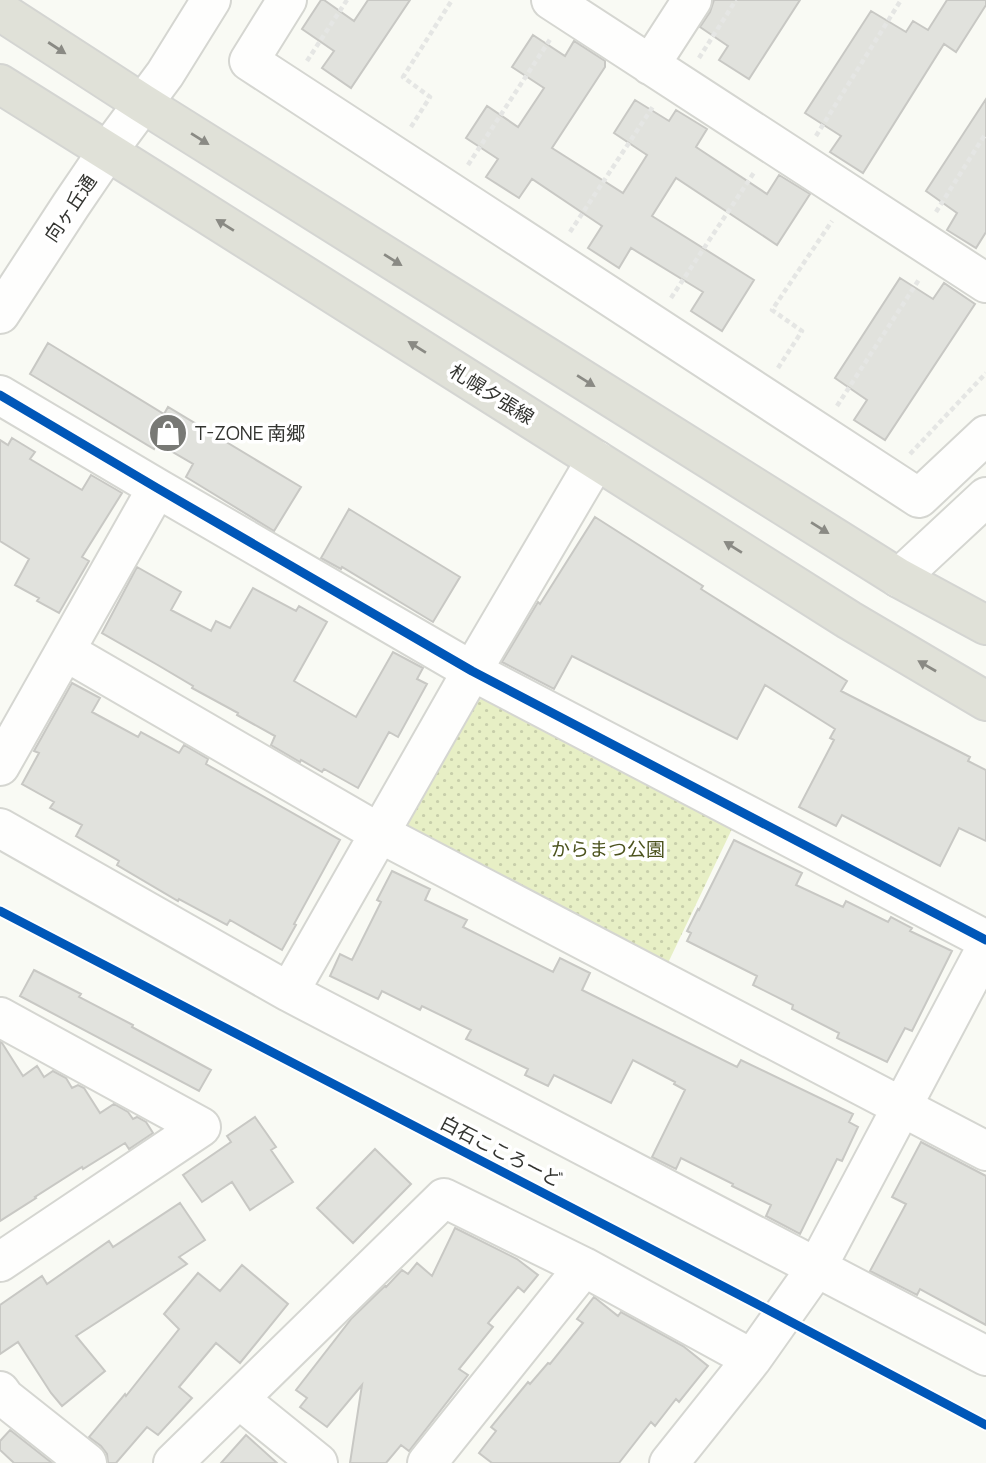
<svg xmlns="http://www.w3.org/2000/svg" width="986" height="1463" font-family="Manrope,'Noto Sans JP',sans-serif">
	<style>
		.park { fill: url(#park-dots) }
		.building { fill: #e1e2dd; stroke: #c8c8c4; stroke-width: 2 }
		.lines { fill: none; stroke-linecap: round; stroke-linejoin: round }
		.minor-casing { stroke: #d5d6d1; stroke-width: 42 }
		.major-casing { stroke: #d4d5d2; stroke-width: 42 }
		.path { stroke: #e5e6e4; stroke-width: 4.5; stroke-dasharray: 5 3.5; stroke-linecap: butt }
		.minor { stroke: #fefefd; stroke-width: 38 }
		.major { stroke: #e0e1d8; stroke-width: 38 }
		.cycleway-casing { stroke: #fff; stroke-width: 13 }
		.cycleway { stroke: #0057b8; stroke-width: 9 }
		.oneway { fill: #8a8a84 }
		.labels { text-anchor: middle; stroke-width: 7; stroke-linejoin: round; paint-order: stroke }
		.street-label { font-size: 19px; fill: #333430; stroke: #fff }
		.poi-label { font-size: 19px; fill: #333430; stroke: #fff; text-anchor: start }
		.park-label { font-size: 19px; fill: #4c531e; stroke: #fff }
	</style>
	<defs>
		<pattern id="park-dots" width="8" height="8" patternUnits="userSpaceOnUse" patternTransform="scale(1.75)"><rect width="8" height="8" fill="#e7efc5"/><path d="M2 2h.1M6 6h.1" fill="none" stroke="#c7ceaa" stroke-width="1.8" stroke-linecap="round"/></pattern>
	</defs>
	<rect width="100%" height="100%" fill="#f9faf4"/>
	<path class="park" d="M484 699 732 829 667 965 407 828 405 815 473 700Z"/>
	<path class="building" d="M321 0H324L354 21 368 0H410L351 88 322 68 334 51 302 29Z
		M714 0H800L749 79 719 60 728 46 700 27 710 12Z
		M947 0H986V5L956 52 944 44 863 173 830 152 841 136 805 113 871 11 906 32 913 21 928 30Z
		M533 35 565 56 574 41 605 61V67L552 148 623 193 647 155 614 133 635 100 669 121 676 110 707 129 696 147 767 194 779 175 810 194 777 245 676 178 652 216 754 280 722 331 691 311 703 292 631 248 619 268 588 248 602 226 532 179 519 198 486 177 498 159 466 138 487 106 518 127 544 88 512 67Z
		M986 99V232L976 248 947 230 957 213 926 191Z
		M900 278 933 299 944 283 975 304 885 440 854 420 867 400 835 378Z
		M48 343 164 414 168 407 301 487 274 531 186 477 193 464 157 443 154 449 30 374Z
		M12 438 35 452 30 459 82 490 91 475 122 493 82 557 89 561 59 613 37 601 39 598 15 585 29 559 0 541V440L8 445Z
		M349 509 460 577 433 622 342 567 341 569 321 558Z
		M595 517 703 586 701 589 847 681 841 691 970 757 968 761 986 770V841L959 828 940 866 842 815 836 826 799 807 834 740 830 738 835 729 765 685 737 739 572 656 554 689 502 662 538 602 540 604Z
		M137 567 181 592 171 610 211 631 216 621 230 628 253 588 296 611 299 606 327 622 294 681 356 717 393 652 423 668 417 679 427 684 398 737 389 732 358 788 324 769 322 772 301 760 300 762 271 745 275 736 237 715 238 713 192 688 193 686 156 664 102 633Z
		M72 683 100 698 92 712 138 737 141 732 179 753 184 745 208 759 206 764 340 840 294 924 296 925 282 950 230 920 227 925 179 899 178 901 117 865 119 861 76 836 82 825 50 808 54 802 22 784 39 753 34 751Z
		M734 840 802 873 796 885 843 907 846 901 888 922 891 917 912 928 910 931 952 951 912 1031 905 1028 887 1062 837 1038 839 1033 792 1009 793 1005 753 985 757 976 687 941 691 933 687 931 698 909 699 910Z
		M392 871 430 889 425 900 467 920 463 927 553 972 560 958 590 973 582 990 737 1067 741 1060 853 1114 849 1122 858 1127 842 1161 837 1159 800 1234 766 1216 771 1205 732 1186 733 1184 681 1158 676 1169 652 1157 685 1090 674 1084 675 1082 633 1060 611 1103 554 1075 548 1086 525 1075 528 1069 466 1039 471 1030 422 1006 420 1010 382 991 378 999 330 976 340 954 352 960 381 902 377 900Z
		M34 970 81 994 79 997 133 1025 132 1027 211 1070 199 1091 20 996Z
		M0 1042 2 1043 23 1076 37 1066 44 1077 53 1071 66 1078 72 1088 78 1085 84 1088 100 1113 114 1104 128 1112 133 1119 137 1117 146 1122 153 1133 129 1149 125 1143 83 1169 82 1167 35 1197 36 1198 0 1221Z
		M255 1117 276 1147 271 1150 293 1182 250 1210 232 1182 202 1202 183 1175 231 1142 227 1136Z
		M921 1142 986 1176V1325L920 1289 917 1295 870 1271 906 1204 892 1197Z
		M375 1149 411 1184 353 1243 317 1208Z
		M180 1203 205 1240 179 1257 187 1264 76 1336 105 1371 62 1406 51 1393 18 1342 0 1354V1305L42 1276 47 1284 109 1241 113 1247Z
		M455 1228 517 1259 538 1275 524 1292 518 1287 488 1323 493 1327 459 1369 468 1375 409 1451 401 1445 386 1463H350L362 1385 327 1427 300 1407 307 1398 296 1390 352 1318 385 1286 386 1287 402 1270 408 1274 417 1263 432 1276Z
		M242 1265 288 1304 240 1363 216 1343 179 1387 192 1398 158 1435 147 1427 116 1463H108L107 1454 101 1446 89 1437 125 1394 126 1396 179 1329 164 1314 198 1273 220 1291Z
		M594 1297 618 1316 621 1312 683 1346 708 1366 679 1402 676 1399 655 1426 651 1422 619 1463H492L479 1453 496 1431 491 1427 528 1382 530 1384 548 1363 550 1364 583 1323 577 1319Z
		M10 1430 52 1463H14L0 1450V1441Z
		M246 1435 277 1463H221Z"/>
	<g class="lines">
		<defs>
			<path id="minor" d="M287 0 249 61 919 498 986 435
				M551 0 986 283
				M650 65 692 0
				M0 314 71 205 107 152 165 74 211 0
				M0 395 157 488 472 671 986 940
				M899 578 986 497
				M65 651 379 833 986 1151
				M0 766 157 488
				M0 828 289 992 986 1356
				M289 992 472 671 596 460
				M0 1017 201 1127 0 1262
				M0 1391 5 1398 87 1463
				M239 1399 318 1463
				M173 1463 444 1198 584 1267 752 1359
				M427 1463 584 1267
				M669 1463 752 1359 817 1267 986 948"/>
			<path id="major" d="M0 11 142 103 899 578 986 625
				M0 84 150 178 849 620 986 701"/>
		</defs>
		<use href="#minor" class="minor-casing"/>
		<use href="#major" class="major-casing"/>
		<path class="path" d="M699 58 736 0
			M307 61 347 0
			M411 127 430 97 403 77 452 0
			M816 136 901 0
			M468 165 551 38
			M936 212 986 133
			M570 232 654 105
			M671 298 755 171
			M778 368 802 331 772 310 832 221
			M837 406 920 278
			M910 454 986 373"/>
		<use href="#minor" class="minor"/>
		<use href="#major" class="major"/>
		<defs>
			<path id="cycleway" d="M0 395 157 488 472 671 986 940
				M0 911 755 1303 986 1425"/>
		</defs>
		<use href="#cycleway" class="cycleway-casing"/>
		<use href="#cycleway" class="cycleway"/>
	</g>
	<defs><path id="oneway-solid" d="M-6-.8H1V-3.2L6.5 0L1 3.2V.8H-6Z" transform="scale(1.75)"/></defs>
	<g class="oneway">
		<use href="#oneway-solid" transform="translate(57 48) rotate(33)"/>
		<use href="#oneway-solid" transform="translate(200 139) rotate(32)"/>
		<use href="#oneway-solid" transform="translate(225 225) rotate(-148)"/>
		<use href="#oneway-solid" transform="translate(393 260) rotate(32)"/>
		<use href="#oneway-solid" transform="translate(417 347) rotate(-148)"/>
		<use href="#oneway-solid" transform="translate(586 381) rotate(32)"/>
		<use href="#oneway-solid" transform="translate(820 528) rotate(32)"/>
		<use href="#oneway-solid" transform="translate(733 547) rotate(-148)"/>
		<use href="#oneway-solid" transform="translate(927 666) rotate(-150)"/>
	</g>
	<defs>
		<symbol id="shop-disc" viewBox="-11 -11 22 22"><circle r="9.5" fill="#787975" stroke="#fff"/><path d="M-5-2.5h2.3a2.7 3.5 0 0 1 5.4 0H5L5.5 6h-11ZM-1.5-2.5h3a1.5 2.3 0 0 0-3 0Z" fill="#fff"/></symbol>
	</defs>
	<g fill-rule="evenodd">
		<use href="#shop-disc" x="146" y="411" width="44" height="44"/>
	</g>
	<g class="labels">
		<g class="street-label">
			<text transform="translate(70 208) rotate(-56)" y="7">向ヶ丘通</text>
			<text transform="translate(492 394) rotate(32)" y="7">札幌夕張線</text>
			<text transform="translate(501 1151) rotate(27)" y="7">白石こころーど</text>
		</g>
		<g class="poi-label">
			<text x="195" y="440">T-ZONE 南郷</text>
		</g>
		<g class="park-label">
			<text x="608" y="856">からまつ公園</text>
		</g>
	</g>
</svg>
